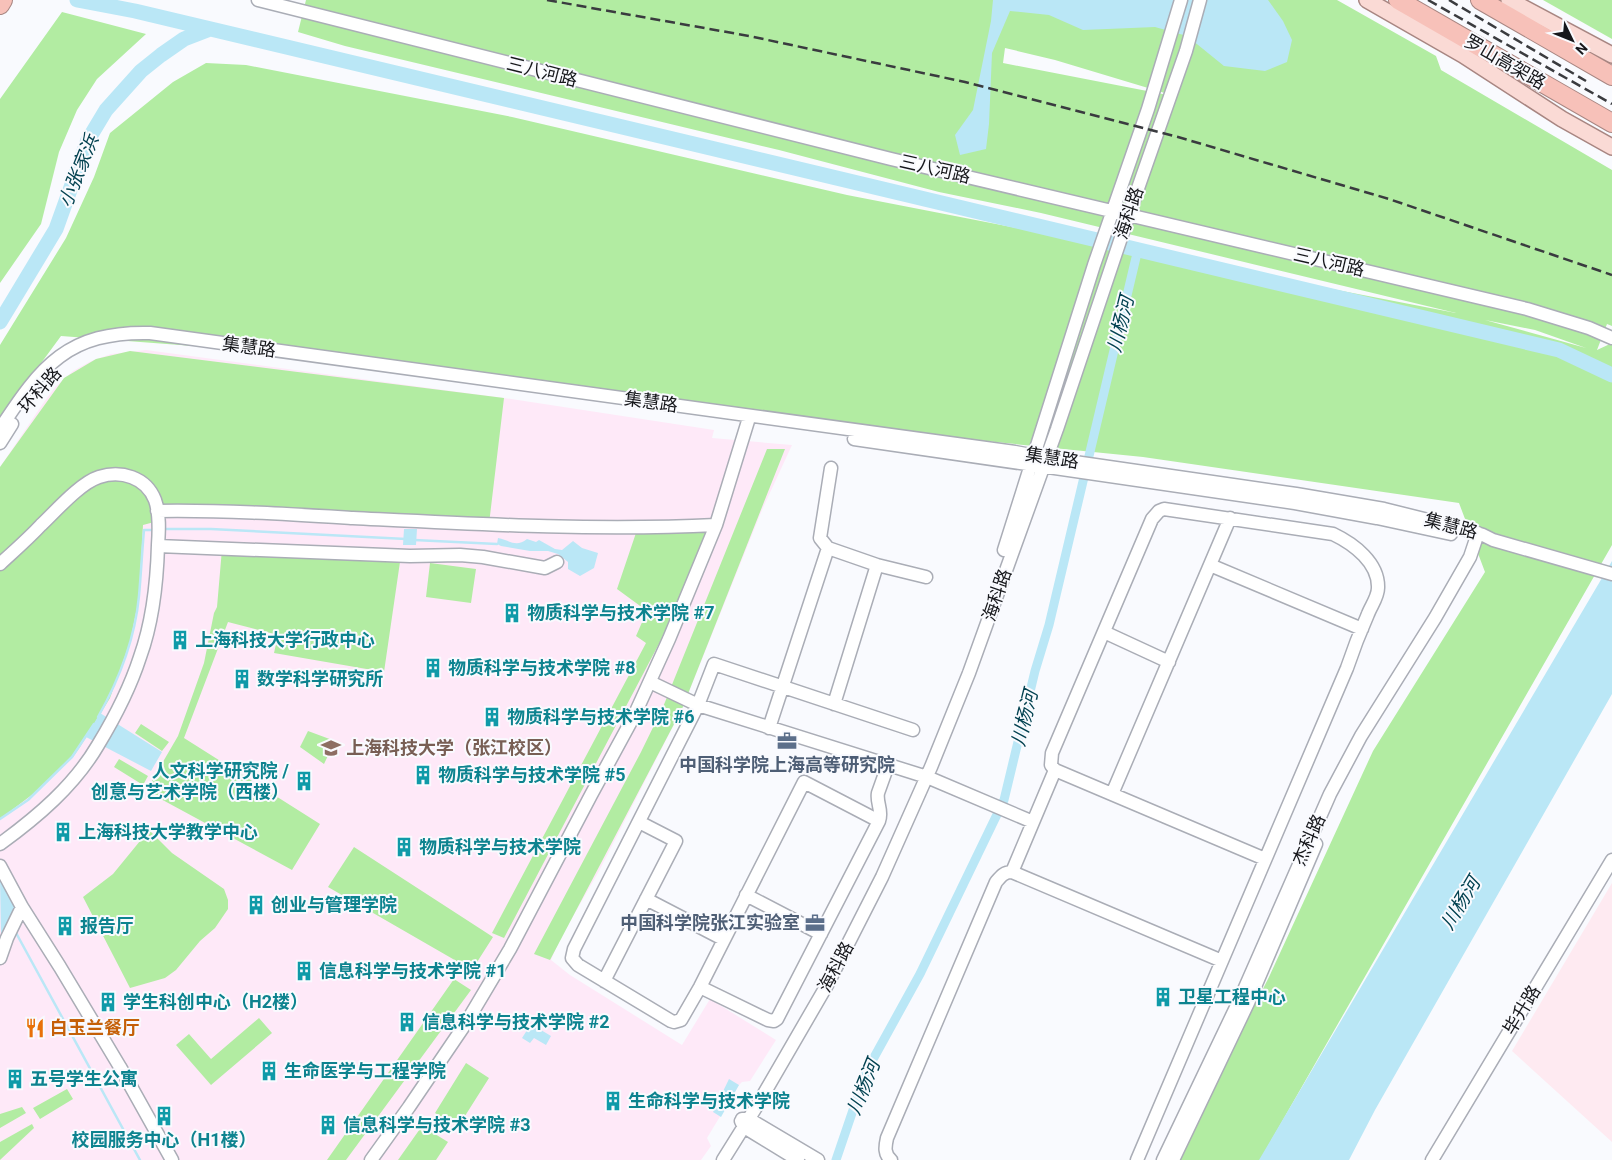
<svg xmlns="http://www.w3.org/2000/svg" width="1612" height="1160" font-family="Roboto,'Noto Sans SC',sans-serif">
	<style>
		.commercial { fill: #feeaf1 }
		.education { fill: #fee9f8 }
		.green { fill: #b2eca2; fill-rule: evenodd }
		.water { fill: #bae7f6 }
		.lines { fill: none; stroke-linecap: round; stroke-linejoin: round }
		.stream { stroke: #bae7f6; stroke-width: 2.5 }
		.canal { stroke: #bae7f6; stroke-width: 9 }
		.river { stroke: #bae7f6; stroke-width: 15 }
		.minor-casing { stroke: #aaadb6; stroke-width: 15 }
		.major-casing { stroke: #a88682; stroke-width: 18 }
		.highway-casing { stroke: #a88682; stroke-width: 20 }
		.minor { stroke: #fff; stroke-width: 12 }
		.major { stroke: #fadad5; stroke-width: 15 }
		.highway { stroke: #f7c1b9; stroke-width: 18 }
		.rail { stroke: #3a3b3f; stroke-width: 2.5; stroke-dasharray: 10 5; stroke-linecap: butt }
		.labels { text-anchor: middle; stroke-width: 4; stroke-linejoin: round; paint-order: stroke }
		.street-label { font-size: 18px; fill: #16171b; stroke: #f9fafe }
		.culture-label { font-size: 18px; font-weight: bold; fill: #0d838f; stroke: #f9fafe; text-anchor: start }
		.education-label { font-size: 18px; font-weight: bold; fill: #785e54; stroke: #f9fafe; text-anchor: start }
		.service-label { font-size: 18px; font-weight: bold; fill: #4e5e75; stroke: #f9fafe }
		.food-label { font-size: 18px; font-weight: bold; fill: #c56008; stroke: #f9fafe; text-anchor: start }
		.water-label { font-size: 19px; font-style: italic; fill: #034251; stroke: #f9fafe }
	</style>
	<rect width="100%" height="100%" fill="#f9fafe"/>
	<path class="commercial" d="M1612 883V1142L1512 1051Z"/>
	<path class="education" d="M146 350 504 398 714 430 712 438 792 445 762 510 682 709 599 871 560 939 551 960 570 975 682 1045 710 999 776 1040 750 1081 742 1082 739 1085 707 1138 711 1146 701 1160H0V467L44 402 55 387 73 371 91 361 111 354Z"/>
	<path class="green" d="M306 0H1337L1436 56 1441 70 1612 170V326L1607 324 1597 350 1612 343V545L1260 1160H1176L1269 977 1373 751 1485 572 1459 503 1143 457 797 422 301 354 61 336 0 419V345L66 238 94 177 110 133 173 82 206 63 246 65 512 117 847 195 1456 313 1041 213 939 192 779 150 345 46 298 32ZM1005 48 1055 60 1178 97 1003 63ZM1485 320 1535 330 1586 348Z
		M1543 0H1612V39Z
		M62 12 146 34 97 79 77 110 59 152 41 224 0 283V99Z
		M130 351 504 398 489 524 156 511 158 521 143 525 139 598 130 642 110 698 80 747 73 757 33 794 0 819V467L64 378 96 359Z
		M767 449H785L682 709 550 960 534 954 641 752 663 707Z
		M638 527 709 530 662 638 504 938 492 933 646 643 636 636 647 611 617 589Z
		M222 549 401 555 384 672 274 653 278 635 228 622 184 738 320 824 292 870 146 791 178 736 204 663 214 613 217 607Z
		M430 563 476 569 471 603 426 597Z
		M141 724 169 742 162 751 135 733Z
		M308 731 335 741 324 764 300 747Z
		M119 759 148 776 143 785 114 767Z
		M149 830 172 853 224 889 228 900V909L215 928 200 941 176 970 165 978 130 988 83 897 113 874Z
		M354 847 493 937 472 970 328 887Z
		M454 979 471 990 346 1160H327Z
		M259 1018 272 1033 211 1085 176 1045 189 1034 211 1059Z
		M466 1063 489 1078 458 1127 435 1113Z
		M67 1089 73 1099 40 1119 33 1108Z
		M22 1107 26 1113 0 1128V1114Z
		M32 1124 34 1128 0 1160V1142Z
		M422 1126 448 1142 436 1160H398Z"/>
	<path class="water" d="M993 0H1268L1283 21 1292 40 1287 62 1265 71 1224 66 1187 36 1155 27 1083 30 1049 15 1010 11 992 53 989 124 986 149 960 155 955 135 973 110 991 21Z
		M404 529H417L416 545H403Z
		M498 538C509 540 516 548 527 539L536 542 539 540 555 549 562 550 573 541 582 548 598 553 594 568 580 576 568 569V562L558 554 548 551H530L501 546 497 544Z
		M1612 561V694L1375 1110 1349 1160H1259Z
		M100 713 162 752 151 771 86 737Z
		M0 878 15 907 11 914 14 918 6 935 1 936Z
		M531 1024 551 1036 546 1045 534 1038 530 1043 522 1038Z
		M729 1079 739 1085 721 1117 713 1112Z"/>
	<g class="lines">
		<path class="stream" d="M164 529H211L406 539
			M414 540 497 544
			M98 717C119 680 135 638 139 596 141 574 142 552 144 530H156
			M0 819 28 800 72 757 94 724
			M15 931 140 1160"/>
		<path class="canal" d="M836 1160 866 1072 920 974 1004 800 1035 671 1049 625 1138 249"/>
		<path class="river" d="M77 0 135 11 1559 350 1612 375
			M0 322 56 229 88 140 106 110 141 71 161 55 184 39 210 29"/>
		<defs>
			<path id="minor" d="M258 0 891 159 1527 309 1589 328 1612 338
				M0 429C41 366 68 331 150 333L1015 452 1047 458 1296 494 1384 509 1460 528 1483 535 1493 540 1612 574
				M854 439 1295 503 1377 518 1451 534
				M0 443 12 424
				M831 468 820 538 828 548 877 565 926 577
				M157 511C223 510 287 514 353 518 474 524 595 531 716 525
				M158 546 410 556 460 555 483 557 545 568 557 562
				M1004 550 1094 265 1148 109 1181 0
				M0 564C14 551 28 539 41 525 55 512 80 483 99 477 121 470 146 477 155 500 160 514 159 531 158 545 157 583 153 621 140 657 130 688 115 717 98 745 74 786 37 817 0 844
				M1210 565 1362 629
				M1104 632 1169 662
				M650 682 698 705 927 777 1033 822
				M834 704 877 565
				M769 728 828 548
				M1112 794 1230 518
				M879 821 804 782 700 987 681 1020 674 1022 671 1021 578 965 572 958 574 949 698 705 714 664 913 730
				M0 866 22 907 60 967 120 1067 172 1160
				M1012 872 1055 770
				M746 895 821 934
				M646 899 723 939
				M0 958 7 938 22 907
				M604 981 676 841 639 822
				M700 987 768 1020 774 1021 777 1019 879 821C883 810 876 803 878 793L888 765
				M742 1119H749L818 1160
				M741 1121 744 1127 798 1160
				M371 1160 409 1107 466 1023 510 949 591 795 634 716 669 639 716 525 748 421
				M723 1160 758 1104 827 985 882 877 931 767 969 673 1057 429 1129 214 1186 51 1200 0
				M891 1160C884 1154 885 1147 887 1138L996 882C1001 876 1004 872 1012 872L1222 961
				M1137 1160C1207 996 1277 832 1347 668 1353 650 1360 632 1368 614 1371 606 1378 597 1378 588 1379 563 1354 544 1333 534L1164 509 1159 511 1152 519 1052 753 1051 765 1055 770 1265 859
				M1163 1160 1240 999 1330 794 1361 736 1435 618 1470 557 1478 533
				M1173 1160 1248 1003 1316 844
				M1432 1160 1612 860"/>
			<path id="major" d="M1367 0 1463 55 1562 119 1612 147
				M1509 0 1612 55"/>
			<path id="highway" d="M1398 0 1612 123
				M1480 0 1612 76
				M0 5 3 0"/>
		</defs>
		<use href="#minor" class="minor-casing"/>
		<use href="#major" class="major-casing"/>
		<use href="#highway" class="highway-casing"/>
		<use href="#minor" class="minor"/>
		<use href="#major" class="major"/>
		<use href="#highway" class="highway"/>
		<path class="rail" d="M547 0 749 36 965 82 1178 137 1389 199 1612 275
			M1428 0 1612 104
			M1449 0 1586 81"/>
	</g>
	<defs>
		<symbol id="building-bare" viewBox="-9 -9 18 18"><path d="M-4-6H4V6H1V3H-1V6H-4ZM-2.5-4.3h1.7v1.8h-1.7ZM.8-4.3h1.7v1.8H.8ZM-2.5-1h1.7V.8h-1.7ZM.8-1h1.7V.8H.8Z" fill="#0f9aa8" stroke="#f9fafe" stroke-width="2.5" paint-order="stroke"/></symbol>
		<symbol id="office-bare" viewBox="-9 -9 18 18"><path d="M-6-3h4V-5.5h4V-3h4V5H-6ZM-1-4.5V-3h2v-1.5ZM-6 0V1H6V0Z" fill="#5c6f8a" stroke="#f9fafe" stroke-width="2.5" paint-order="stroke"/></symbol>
		<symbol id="university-bare" viewBox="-9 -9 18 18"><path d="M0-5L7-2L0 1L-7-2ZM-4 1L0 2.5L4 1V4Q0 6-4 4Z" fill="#8d6e63" stroke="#f9fafe" stroke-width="2.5" paint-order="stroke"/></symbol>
		<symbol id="restaurant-bare" viewBox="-9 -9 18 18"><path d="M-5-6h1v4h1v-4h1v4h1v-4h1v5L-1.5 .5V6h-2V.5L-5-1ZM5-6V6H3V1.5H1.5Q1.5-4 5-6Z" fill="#e8710a" stroke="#f9fafe" stroke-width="2.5" paint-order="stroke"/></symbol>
	</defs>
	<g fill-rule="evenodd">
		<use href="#building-bare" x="498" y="599" width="28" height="28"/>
		<use href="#building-bare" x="166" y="626" width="28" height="28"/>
		<use href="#building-bare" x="419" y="654" width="28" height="28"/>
		<use href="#building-bare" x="228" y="665" width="28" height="28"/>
		<use href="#building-bare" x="478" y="703" width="28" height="28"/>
		<use href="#office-bare" x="773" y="727" width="28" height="28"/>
		<use href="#university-bare" x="317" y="734" width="28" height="28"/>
		<use href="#building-bare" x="409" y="761" width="28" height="28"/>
		<use href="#building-bare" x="290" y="767" width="28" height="28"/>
		<use href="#building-bare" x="49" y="818" width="28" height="28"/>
		<use href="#building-bare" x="390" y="833" width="28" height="28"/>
		<use href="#building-bare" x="242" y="891" width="28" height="28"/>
		<use href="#office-bare" x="801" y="909" width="28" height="28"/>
		<use href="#building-bare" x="51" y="912" width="28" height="28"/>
		<use href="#building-bare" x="290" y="957" width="28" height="28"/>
		<use href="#building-bare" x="1149" y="983" width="28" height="28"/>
		<use href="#building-bare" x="94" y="988" width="28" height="28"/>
		<use href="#building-bare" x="393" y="1008" width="28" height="28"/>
		<use href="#restaurant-bare" x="21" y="1014" width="28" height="28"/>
		<use href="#building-bare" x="255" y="1057" width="28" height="28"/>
		<use href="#building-bare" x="1" y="1065" width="28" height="28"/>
		<use href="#building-bare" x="599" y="1087" width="28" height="28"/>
		<use href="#building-bare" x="150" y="1102" width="28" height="28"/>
		<use href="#building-bare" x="314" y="1111" width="28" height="28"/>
	</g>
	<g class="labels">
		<g class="street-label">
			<text transform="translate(1505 62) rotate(30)" y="6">罗山高架路</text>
			<text transform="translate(542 72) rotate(14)" y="6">三八河路</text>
			<text transform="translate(935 169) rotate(13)" y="6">三八河路</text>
			<text transform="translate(1129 213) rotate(-71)" y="6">海科路</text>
			<text transform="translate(1329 262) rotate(13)" y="6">三八河路</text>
			<text transform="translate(249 347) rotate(8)" y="6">集慧路</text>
			<text transform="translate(40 390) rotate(-49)" y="6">环科路</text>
			<text transform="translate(651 402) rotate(8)" y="6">集慧路</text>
			<text transform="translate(1052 458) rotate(9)" y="6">集慧路</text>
			<text transform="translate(1451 526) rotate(15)" y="6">集慧路</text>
			<text transform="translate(997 595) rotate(-71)" y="6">海科路</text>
			<text transform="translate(1309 840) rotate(-66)" y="6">杰科路</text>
			<text transform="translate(836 967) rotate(-62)" y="6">海科路</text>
			<text transform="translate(1522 1010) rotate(-59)" y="6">毕升路</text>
		</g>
		<g class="culture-label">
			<text x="527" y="619">物质科学与技术学院 #7</text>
			<text x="195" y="646">上海科技大学行政中心</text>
			<text x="448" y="674">物质科学与技术学院 #8</text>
			<text x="257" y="685">数学科学研究所</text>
			<text x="507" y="723">物质科学与技术学院 #6</text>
			<text x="289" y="777" text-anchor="end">人文科学研究院 /<tspan x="289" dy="21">创意与艺术学院（西楼）</tspan></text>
			<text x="438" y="781">物质科学与技术学院 #5</text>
			<text x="78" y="838">上海科技大学教学中心</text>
			<text x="419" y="853">物质科学与技术学院</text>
			<text x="271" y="911">创业与管理学院</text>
			<text x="80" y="932">报告厅</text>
			<text x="319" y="977">信息科学与技术学院 #1</text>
			<text x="1178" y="1003">卫星工程中心</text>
			<text x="123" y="1008">学生科创中心（H2楼）</text>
			<text x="422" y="1028">信息科学与技术学院 #2</text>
			<text x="284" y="1077">生命医学与工程学院</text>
			<text x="30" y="1085">五号学生公寓</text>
			<text x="628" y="1107">生命科学与技术学院</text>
			<text x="343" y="1131">信息科学与技术学院 #3</text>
			<text x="164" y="1146" text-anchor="middle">校园服务中心（H1楼）</text>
		</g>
		<g class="education-label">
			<text x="346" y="754">上海科技大学（张江校区）</text>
		</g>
		<g class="service-label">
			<text x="787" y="771">中国科学院上海高等研究院</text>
			<text x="800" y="929" text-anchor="end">中国科学院张江实验室</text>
		</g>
		<g class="food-label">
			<text x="50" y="1034">白玉兰餐厅</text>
		</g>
		<g class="water-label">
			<text transform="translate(78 171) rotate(-68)" y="7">小张家浜</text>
			<text transform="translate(1120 324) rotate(-76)" y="7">川杨河</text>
			<text transform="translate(1024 718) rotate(-76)" y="7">川杨河</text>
			<text transform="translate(1460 903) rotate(-59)" y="7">川杨河</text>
			<text transform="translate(863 1087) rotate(-68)" y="7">川杨河</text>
		</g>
	</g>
	<g transform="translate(1572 40) rotate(133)" stroke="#f9fafe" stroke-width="4" paint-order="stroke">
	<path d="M0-4L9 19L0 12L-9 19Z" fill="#16171b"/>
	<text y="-8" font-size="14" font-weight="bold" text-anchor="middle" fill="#16171b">N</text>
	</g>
</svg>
